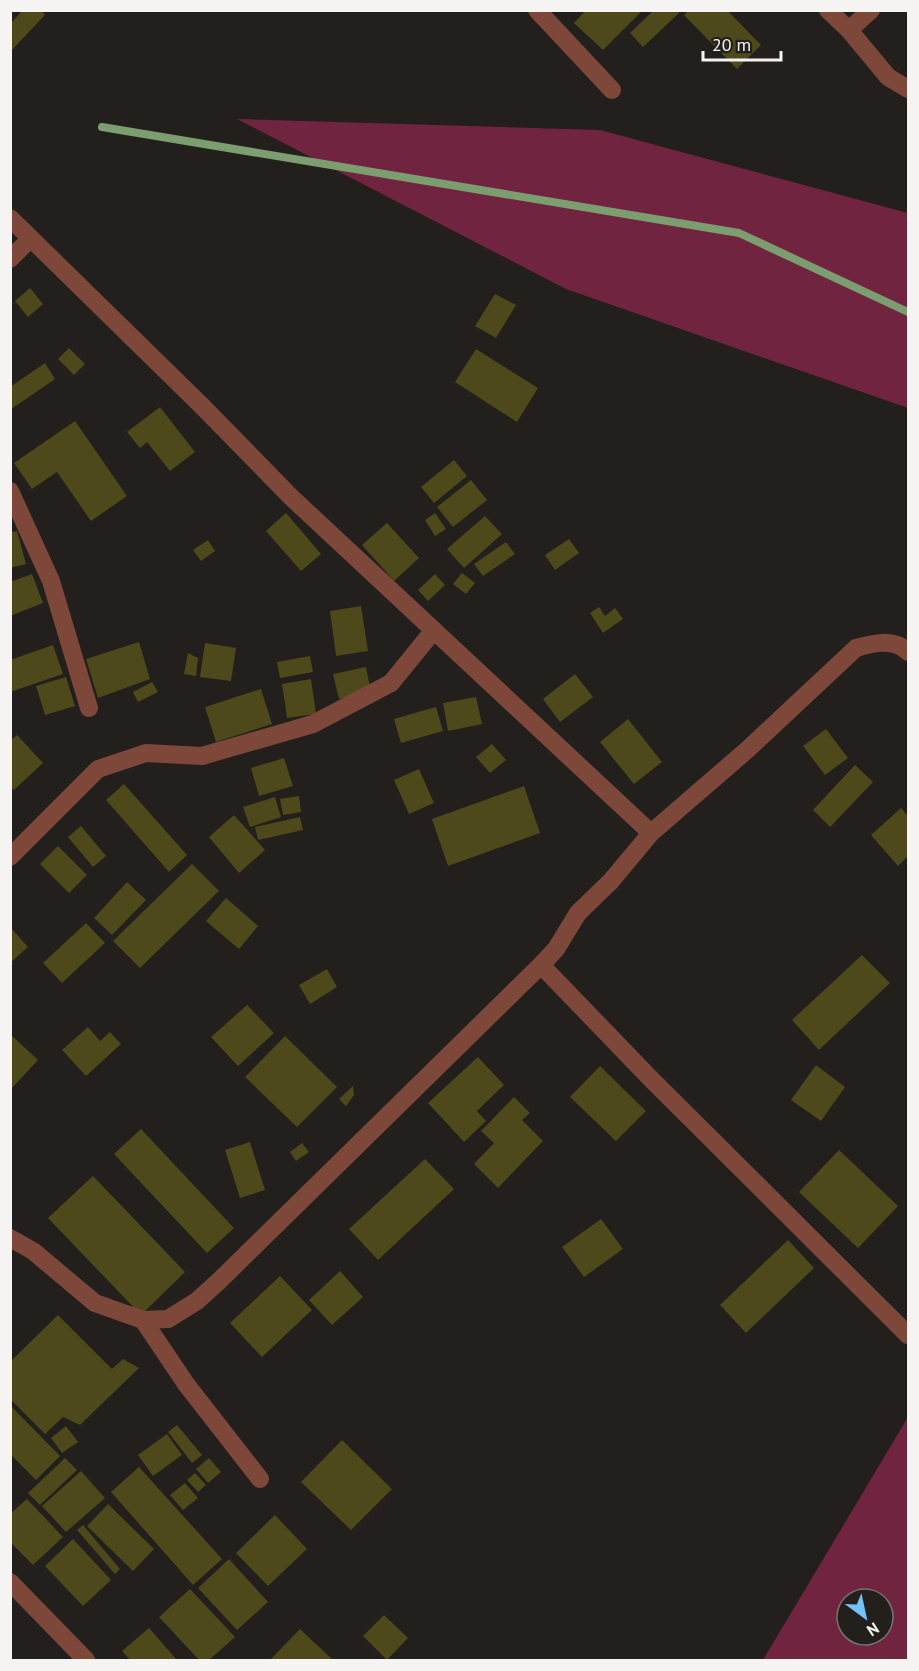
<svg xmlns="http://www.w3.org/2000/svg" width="919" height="1671" font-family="'PT Sans',sans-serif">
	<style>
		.forest { fill: #70243f; fill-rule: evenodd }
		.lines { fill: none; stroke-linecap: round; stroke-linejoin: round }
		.stream { stroke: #7b9d6f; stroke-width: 8 }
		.building { fill: #4d491a }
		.minor { stroke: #7d483a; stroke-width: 18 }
	</style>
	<rect width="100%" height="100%" fill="#221f1c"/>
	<path class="forest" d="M237 119 600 130 908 213V408L566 289Z
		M908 1417V1660H763ZM847 1599H883V1635H847Z"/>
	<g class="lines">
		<path class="stream" d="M102 127 739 233 908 312"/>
	</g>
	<path class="building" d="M23 10H41L45 15 10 52V24Z
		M586 10H643L603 50 574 23Z
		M654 10H677L679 13 643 47 630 33Z
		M689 10H727L761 45 737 69 684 15Z
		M30 288 43 304 28 317 15 301Z
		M495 294 516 305 496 338 475 326Z
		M69 348 85 364 74 375 58 359Z
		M476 349 538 388 517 422 455 382Z
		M45 363 55 379 10 410V387Z
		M160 407 195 452 170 471 147 442 140 448 127 432Z
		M75 421 127 496 91 521 57 472 32 489 14 463Z
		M454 460 467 476 434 503 421 487Z
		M471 480 487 500 453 527 437 507Z
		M286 513 321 554 301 571 266 531Z
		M435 513 446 529 435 536 425 520Z
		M485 516 502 534 464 568 447 549Z
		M387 523 419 558 394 581 362 545Z
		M17 531 26 564 10 568V532Z
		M569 539 579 553 555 570 545 555Z
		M208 540 215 551 201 561 193 550Z
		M506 542 515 554 483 576 474 564Z
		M462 573 475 583 466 594 453 584Z
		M32 574 43 603 10 616V582Z
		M435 574 445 585 428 601 418 590Z
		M361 606 368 651 336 656 330 611Z
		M599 607 605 616 615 608 623 619 603 633 590 613Z
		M139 642 150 679 98 698 86 659Z
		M205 643 236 648 231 681 200 677Z
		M53 645 63 674 10 692V660Z
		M188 653 198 658 196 676 184 674Z
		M310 656 313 672 280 678 277 662Z
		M366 667 371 692 339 699 333 674Z
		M575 674 593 697 560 722 543 699Z
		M66 677 75 706 45 715 36 686Z
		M311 679 316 714 287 718 282 684Z
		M152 682 158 692 138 702 133 692Z
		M261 689 272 724 216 742 205 707Z
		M476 697 482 724 448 731 443 703Z
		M436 707 443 731 401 743 394 719Z
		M628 719 662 762 634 784 600 742Z
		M826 729 848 758 825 775 803 746Z
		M17 735 43 763 14 790 10 786V741Z
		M492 744 506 760 490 773 476 757Z
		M284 758 293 786 259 796 251 768Z
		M855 765 873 782 830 827 813 810Z
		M419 769 434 803 409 814 394 780Z
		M124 784 187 855 169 872 106 800Z
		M524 786 540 833 448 866 432 819Z
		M299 796 301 812 283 815 280 799Z
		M275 797 281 817 250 827 243 807Z
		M901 808 908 816V856L898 866 871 835Z
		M234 815 265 850 239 873 209 837Z
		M300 817 303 830 258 840 255 827Z
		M81 826 106 856 93 867 68 837Z
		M58 846 87 875 69 893 40 864Z
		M192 864 219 891 140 968 113 941Z
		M127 882 146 900 112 935 94 918Z
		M226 898 258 926 239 949 206 921Z
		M86 923 105 943 62 983 43 963Z
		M10 927 28 947 10 963Z
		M862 955 890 983 819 1050 792 1020Z
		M327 969 337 987 310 1004 299 985Z
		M247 1005 274 1033 238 1066 211 1037Z
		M88 1027 100 1041 110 1032 121 1044 86 1076 62 1050Z
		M10 1034 38 1060 10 1090Z
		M285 1036 337 1087 297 1127 245 1077Z
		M478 1057 504 1085 477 1111 486 1121 464 1142 428 1103Z
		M816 1065 845 1087 821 1121 791 1100Z
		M600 1066 646 1111 616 1141 570 1097Z
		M353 1086 354 1095 346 1106 339 1099Z
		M514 1097 530 1113 522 1120 543 1141 498 1188 474 1164 494 1143 481 1131Z
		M141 1129 234 1228 207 1253 114 1154Z
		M250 1142 265 1190 240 1198 225 1150Z
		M302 1143 309 1152 296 1161 290 1152Z
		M839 1150 898 1206 858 1248 799 1192Z
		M425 1159 454 1189 378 1260 349 1229Z
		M93 1176 185 1272 141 1315 48 1218Z
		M601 1219 623 1249 584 1277 562 1247Z
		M788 1240 814 1268 746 1333 720 1305Z
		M340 1271 363 1297 332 1325 309 1300Z
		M280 1276 312 1310 262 1357 230 1323Z
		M58 1315 112 1369 123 1359 139 1368 80 1425 63 1417 45 1434 10 1399V1362Z
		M10 1405 60 1456 36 1480 10 1454Z
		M177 1425 202 1455 192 1463 168 1432Z
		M66 1426 78 1442 62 1453 51 1438Z
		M167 1434 182 1455 153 1476 138 1455Z
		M342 1440 392 1489 351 1530 301 1482Z
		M65 1458 77 1470 40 1505 28 1493Z
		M209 1458 221 1472 208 1483 196 1469Z
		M139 1467 222 1559 193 1585 111 1492Z
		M81 1471 105 1498 66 1532 42 1506Z
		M195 1473 206 1485 198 1492 187 1480Z
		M185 1483 198 1498 183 1510 170 1495Z
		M27 1499 63 1537 33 1565 10 1542V1514Z
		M108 1504 154 1549 133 1571 87 1526Z
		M275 1515 307 1549 268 1586 236 1553Z
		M83 1525 120 1569 115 1574 77 1530Z
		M73 1539 111 1580 83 1606 45 1566Z
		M229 1559 268 1602 237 1630 198 1588Z
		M190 1589 235 1637 209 1660H199L159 1617Z
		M384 1615 408 1638 387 1660 363 1636Z
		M149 1628 177 1660H130L122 1651Z
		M300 1629 333 1660H270Z"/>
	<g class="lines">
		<path class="minor" d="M537 10 612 90
			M828 10 849 30 871 10
			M849 30 888 77 908 89
			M10 218 202 406 291 497 651 833
			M10 259 30 239
			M10 491 51 581 89 708
			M908 652C894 638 873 643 856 648L747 750 651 833 611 881 578 913 556 949 541 965 650 1078 908 1335
			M10 857 98 769 146 753 202 756 313 724 391 683 434 630
			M10 1238 33 1251 95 1303 143 1320 168 1319 197 1301 219 1281 541 965
			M143 1320 186 1384 260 1479
			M10 1582 86 1660"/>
	</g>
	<rect width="919" height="1671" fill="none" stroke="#f6f4f2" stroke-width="24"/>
	<g transform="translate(865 1617) rotate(147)"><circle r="28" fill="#221f1c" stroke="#777472" stroke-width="1.5"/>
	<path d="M0-4.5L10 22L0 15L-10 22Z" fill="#75c0f6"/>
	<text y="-9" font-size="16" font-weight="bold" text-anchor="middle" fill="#f6f4f2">N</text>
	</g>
	<path d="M703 51v9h78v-9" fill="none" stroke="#f6f4f2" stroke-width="3"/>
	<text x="712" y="51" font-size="18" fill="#f6f4f2" stroke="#221f1c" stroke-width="4.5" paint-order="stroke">20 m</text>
</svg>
